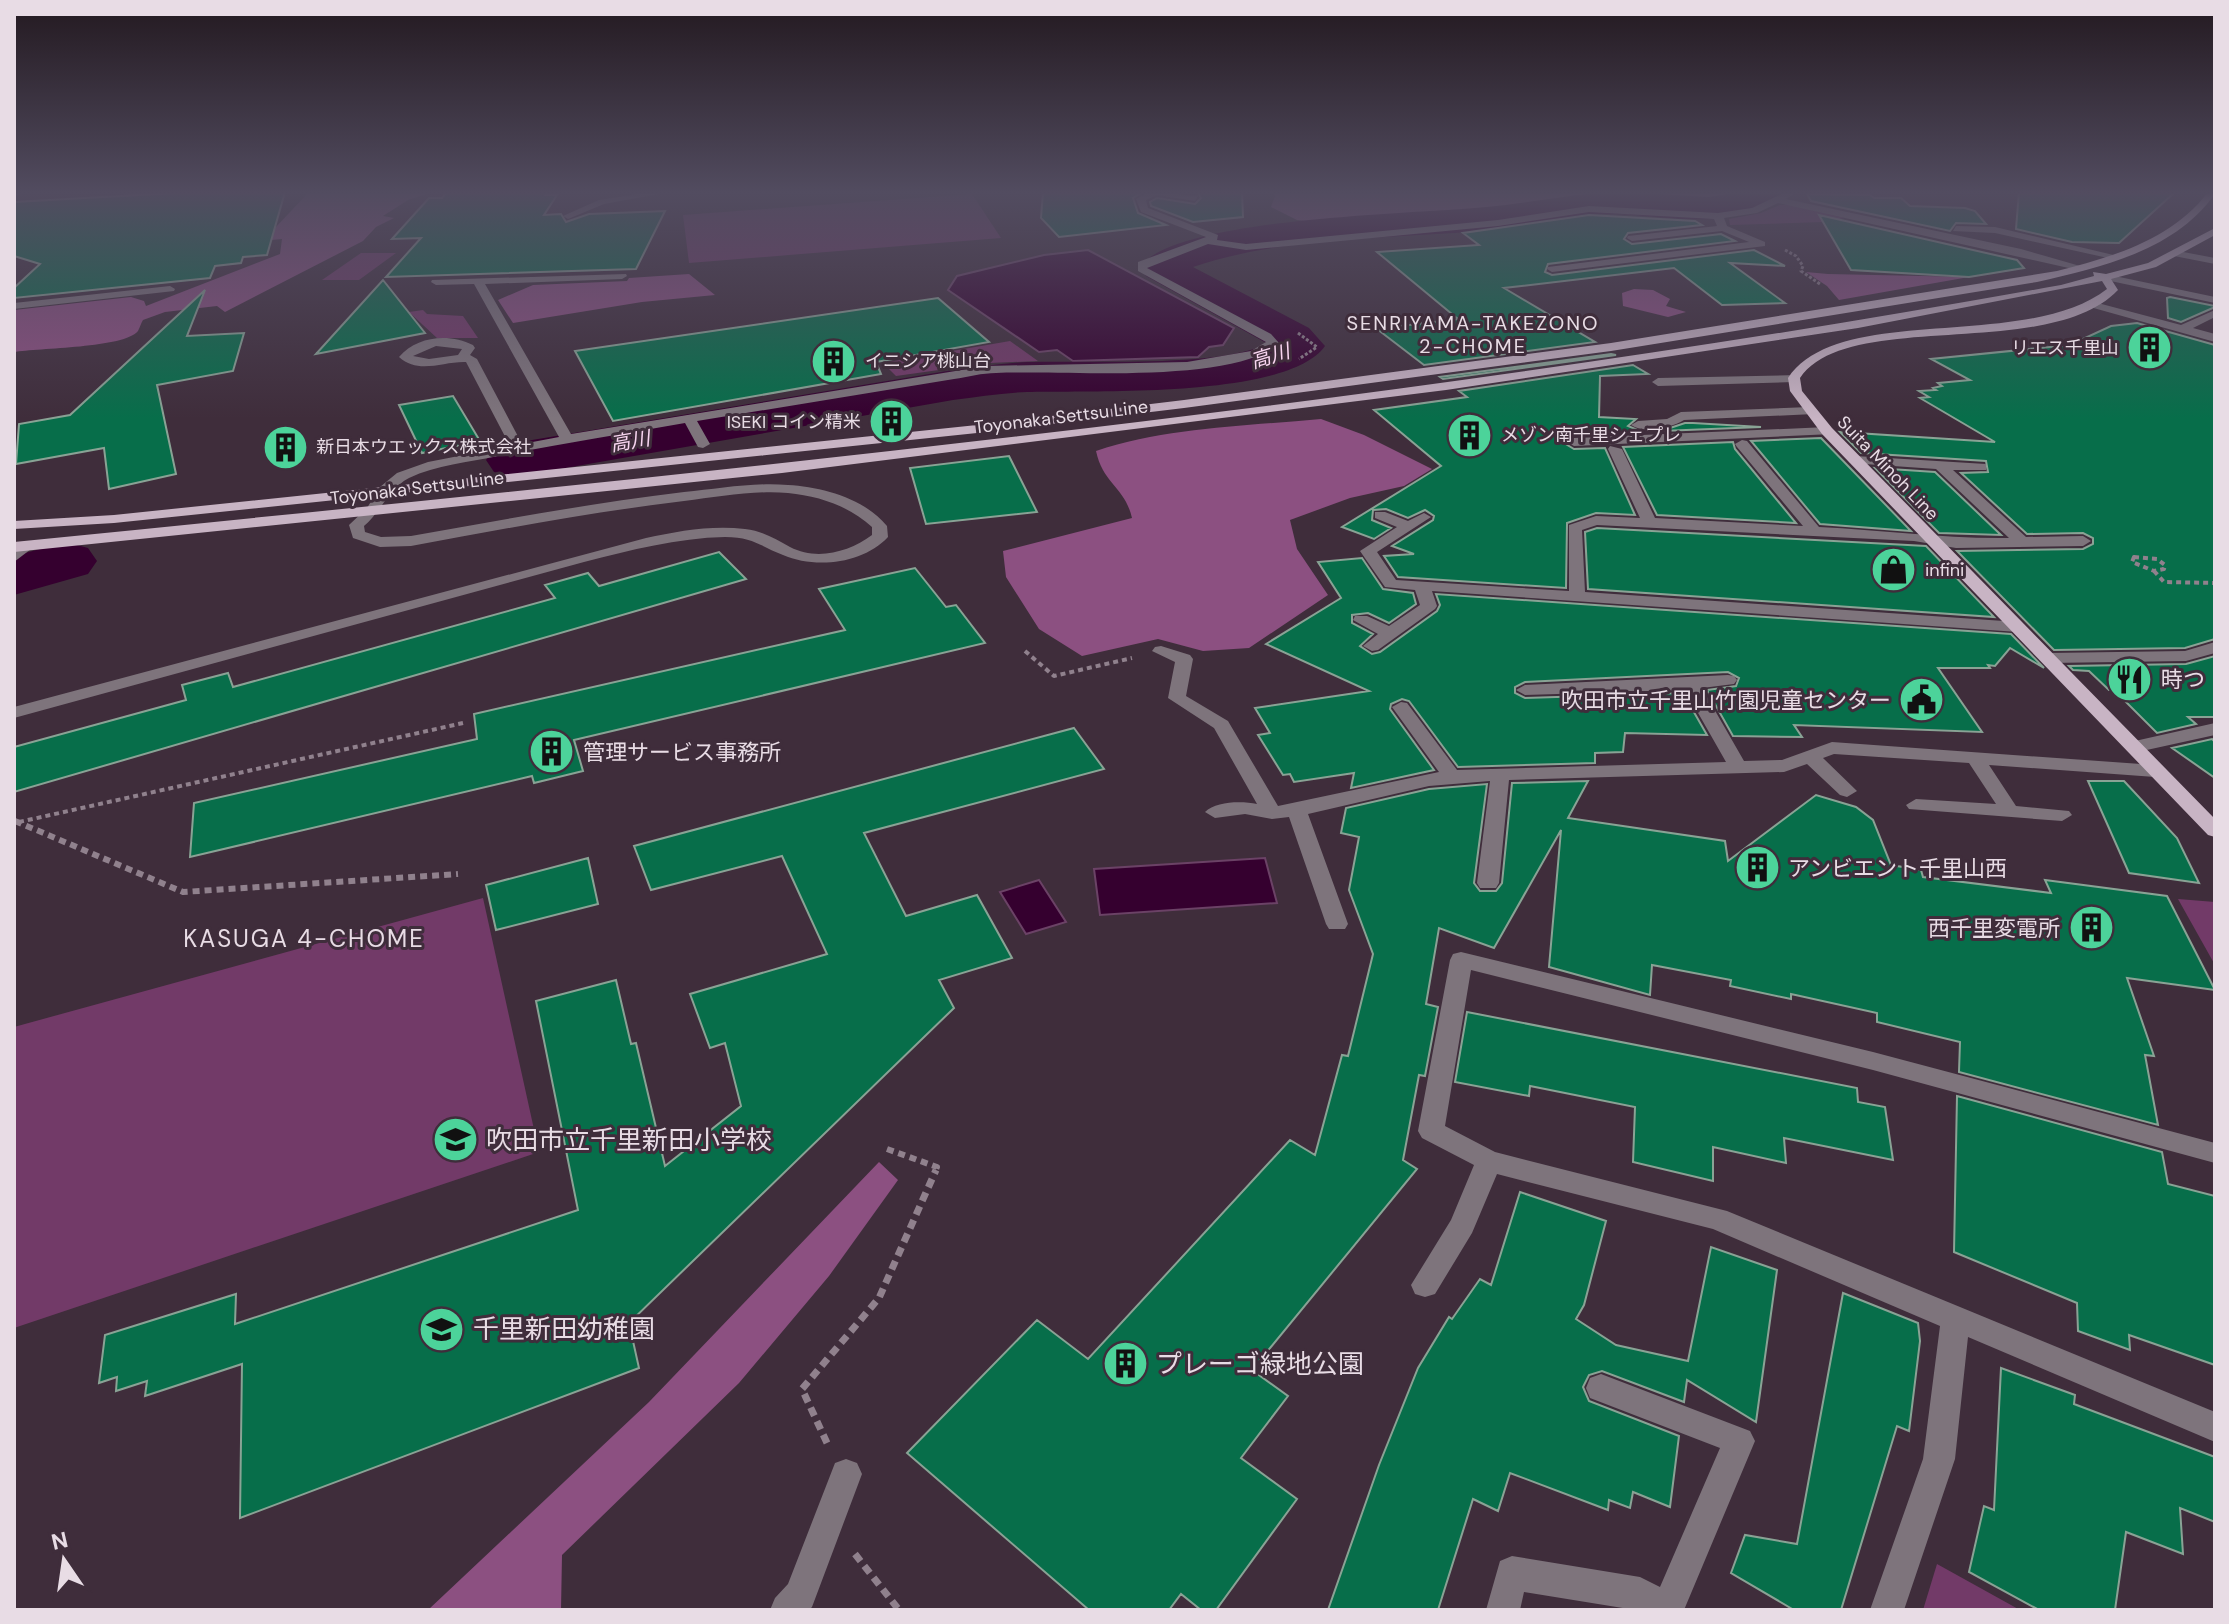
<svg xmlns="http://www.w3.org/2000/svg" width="2229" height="1624" font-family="'DM Sans','Noto Sans JP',sans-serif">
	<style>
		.green { fill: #723a68 }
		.forest { fill: #8c5081 }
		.water { fill: #35002f; stroke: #6b4266; stroke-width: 2 }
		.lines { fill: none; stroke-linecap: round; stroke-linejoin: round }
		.river { fill: #35002f; fill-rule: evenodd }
		.building { fill: #076e4a; stroke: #89a395; stroke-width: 2 }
		.path-far3 { stroke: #90818d; stroke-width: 3; stroke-dasharray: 3 2; stroke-linecap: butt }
		.path-far2 { stroke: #90818d; stroke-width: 4; stroke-dasharray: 5 4; stroke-linecap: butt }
		.path-far1 { stroke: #90818d; stroke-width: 6; stroke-dasharray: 7 5; stroke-linecap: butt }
		.path { stroke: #90818d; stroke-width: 7; stroke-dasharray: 9 6; stroke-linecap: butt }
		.minor { fill: #7e747c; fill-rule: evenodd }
		.major { fill: #c8b4c4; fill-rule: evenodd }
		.labels { text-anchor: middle; stroke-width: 6; stroke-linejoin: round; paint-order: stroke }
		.far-poi-label { font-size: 18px; fill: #e8dce5; stroke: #3f2d3b; text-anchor: start }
		.far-street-label { font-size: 18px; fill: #e8dce5; stroke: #3f2d3b }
		.far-neighbourhood-label { font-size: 20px; letter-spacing: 2px; fill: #e8dce5; stroke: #3f2d3b }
		.far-water-label { font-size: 20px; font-style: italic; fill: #f8d5f0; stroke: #3f2d3b }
		.poi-label { font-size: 22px; fill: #e8dce5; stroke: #3f2d3b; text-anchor: start }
		.neighbourhood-label { font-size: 24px; letter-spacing: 2px; fill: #e8dce5; stroke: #3f2d3b }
		.near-poi-label { font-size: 26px; fill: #e8dce5; stroke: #3f2d3b; text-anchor: start }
	</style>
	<rect width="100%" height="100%" fill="#3f2d3b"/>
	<path class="green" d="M972 194 1001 238 689 263 683 215Z
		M1780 205H1790L1844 218 1823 222 1730 225 1729 219 1761 213Z
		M361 253H396L359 280H322Z
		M423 310 427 314 463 316 478 338H437L409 312Z
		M1010 341 1038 361 989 363 896 376 883 363Z
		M483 898 539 1152 14 1328V1027Z
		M2178 899 2215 902V965Z
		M1937 1564 2020 1610H1923Z"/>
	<path class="forest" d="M309 192H433L408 200 383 216 394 218 376 227 363 241 225 312 217 306 165 312 143 320C141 323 140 327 138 331 125 348 38 348 14 352V310L131 297 144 301 146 306 280 254 282 239 207 246 122 236 275 228Z
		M1272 192H1730L1729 196 1704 203 1577 195 1494 208 1337 225 1297 220 1271 207 1275 196Z
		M1806 272 1828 274 1969 277 1839 300 1827 286Z
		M689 274 715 295 642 302 513 323 498 300 533 285 627 281 629 278Z
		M1634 289 1653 290 1670 299 1666 306 1686 312 1668 317 1623 306 1622 293Z
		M1321 419 1364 435 1432 469 1404 486 1350 498 1290 520 1297 549 1328 595 1249 648 1203 651 1158 639 1082 656 1039 629 1006 577 1003 551 1132 518C1125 487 1103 484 1096 451 1168 427 1247 426 1321 419Z
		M879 1162 898 1180 829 1276 739 1383 562 1555 561 1610H428L649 1402Z"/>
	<path class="water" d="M1088 250 1234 328 1223 345 1209 347 1198 357 1073 361 1057 350 1039 352 948 290 957 276 1044 255Z
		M1265 858 1277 903 1100 915 1094 869Z
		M1039 880 1066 922 1026 934 1000 892Z"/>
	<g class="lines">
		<path class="river" d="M1626 192 1709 197 1740 192H1788C1777 209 1748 214 1729 217 1687 224 1644 213 1602 214 1561 216 1522 227 1481 231 1385 239 1286 236 1193 267L1309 328 1325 346C1288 399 1090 390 1027 392 1002 393 977 397 953 400L514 477 494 472 486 460 494 448 514 443 953 370C978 367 1002 363 1027 362 1090 360 1214 368 1268 344L1146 276 1140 267C1174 217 1421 214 1486 207 1533 203 1578 192 1626 192Z
			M66 542 88 548 97 561 88 574 14 595V556Z"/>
	</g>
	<path class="building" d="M192 192H285L267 255 243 257 241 263 215 266 210 278 14 298V288L40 264 14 256V202Z
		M549 192 546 195H557L544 215 561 214 566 222 589 214 665 211 636 269 386 277 421 238 392 239 429 198H442L446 193Z
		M1043 192H1143L1133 198 1138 213 1166 225 1059 237 1041 218Z
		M1181 192H1242L1243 217 1193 222 1151 206 1150 202 1157 198 1195 204 1201 198 1198 193Z
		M2019 192H2175L2119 243 2072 242 2016 229Z
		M1807 194 1870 195 1874 198H1901L1910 206 1965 208 1975 211 1986 224 1956 223 1950 231 1811 201Z
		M1589 215 1695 221 1702 225 1628 233 1624 239 1632 244 1721 234 1735 241 1548 264 1545 272 1552 275 1754 250 1785 266 1730 263 1785 303 1722 305 1674 268 1504 288 1595 342 1424 365 1377 329 1458 319 1377 252 1479 245 1463 233Z
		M1819 215 2017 260 2024 268 1969 277 1851 270Z
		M383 280 425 333 316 354Z
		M205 290 187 336 244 333 233 371 157 385 176 474 109 489 104 448 16 464 19 424 70 415Z
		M2170 297 2215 306V307L2181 322 2168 318 2167 298Z
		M938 298 989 342 876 362 881 374 613 421 575 351Z
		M2137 323 2215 345V639L2185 648 2054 650 1957 551 2083 549 2093 544V538L2083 533 2027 534 1961 473 1988 472 1986 461 1861 453 1840 432 1995 442 1920 398 1929 397 1919 391 1936 390 1933 388 1942 386 1938 383 1970 380 1931 359 2070 345 2111 326Z
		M1611 354 1616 355 1443 379 1440 377Z
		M1633 365 1648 374 1600 376 1599 417 1636 419 1628 426 1642 432 1574 435 1564 443 1574 449 1605 448 1635 515 1596 513 1567 523 1566 588 1398 577 1384 556 1414 554 1392 546 1433 520 1434 516 1425 510 1408 518 1386 509 1373 510 1372 520 1391 528 1374 539 1342 527 1441 466 1374 410 1467 397 1459 391Z
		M453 396 480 441 422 453 399 405Z
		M1685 423H1693L1761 427 1661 431Z
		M1821 438 1911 531 1820 524 1751 441Z
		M1733 442 1735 449 1796 523 1657 515 1623 447Z
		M1009 456 1037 512 926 524 910 468Z
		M1875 468 1935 472 2001 535 1939 533Z
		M1597 528 1926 546 1994 617 1588 589 1585 532Z
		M719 552 746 579 14 792V747L186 700 182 685 228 673 233 687 555 598 545 585 588 573 599 586Z
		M1362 558 1383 589 1413 593 1416 604 1389 623 1368 613 1352 615V623L1373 634 1360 646 1372 654 1380 652 1437 611 1440 605 1436 594 2011 634 2044 668 2010 648 1995 666 1988 665 1990 668H1938L1982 732 1794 725 1802 737 1733 736 1707 690 1736 686 1739 678 1728 672 1525 682 1515 687V693L1525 698 1683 693 1707 735 1625 733 1623 752 1595 753V763L1458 767 1409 701 1402 699 1391 704 1390 709 1434 770 1351 788 1354 773 1294 782 1290 774 1283 775 1258 735 1270 733 1255 708 1369 691 1266 644 1341 598 1318 562Z
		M915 568 946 607 956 605 985 643 574 740 583 771 534 783 532 776 190 857 194 803 477 739 474 714 845 630 819 589Z
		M2215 656V717H2188L2196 724 2157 733 2114 690H2109L2089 671 2073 670 2069 666 2186 664Z
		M1074 728 1104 769 864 833 906 916 977 895 1012 958 939 980 954 1008 629 1323 639 1368 240 1518 242 1364 145 1396 147 1381 116 1391 117 1377 99 1383 105 1335 236 1294 235 1324 578 1210 536 1001 616 980 631 1044 636 1043 665 1166 741 1106 725 1043 710 1048 690 994 827 954 782 856 651 890 634 846Z
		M2212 739 2215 742V778L2172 748Z
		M1588 781 1568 818 1725 841 1728 861 1816 795 1856 807 1873 820 1891 865 1921 870 1923 877 2051 893 2045 880 2167 896 2215 990 2127 978 2154 1056 2145 1055 2158 1125 1959 1072 1960 1042 1877 1022V1013L1791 994V999L1730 986 1731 980 1652 965 1650 995 1549 967 1561 830 1494 948 1439 928 1426 1004 1438 1007 1425 1076 1419 1075 1403 1160 1417 1169 1252 1370 1288 1396 1241 1458 1297 1499 1216 1610H1201L1181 1594 1169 1610H1089L907 1453 1037 1320 1088 1359 1290 1140 1315 1155 1342 1055 1348 1056 1373 954 1349 890 1359 837 1341 833 1346 808 1429 789 1487 784 1474 883 1480 891H1496L1502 883 1512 783Z
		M2088 781H2124L2177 838 2199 883 2129 873Z
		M588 858 598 904 496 930 486 885Z
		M1467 1012 1857 1088 1858 1102 1885 1107 1893 1160 1784 1138 1786 1163 1713 1147V1181L1633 1162 1635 1107 1530 1086 1529 1096 1455 1082Z
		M1957 1096 2162 1152 2168 1184 2215 1196V1365L2129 1335 2130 1350 2078 1331 2077 1303 1954 1252Z
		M1520 1192 1606 1221 1584 1305 1576 1319 1616 1345 1688 1361 1711 1247 1777 1270 1756 1422 1687 1380 1684 1402 1602 1371 1589 1375 1583 1387 1589 1401 1679 1436 1670 1507 1633 1492 1630 1508 1609 1500 1608 1510 1510 1473 1498 1511 1473 1499 1438 1610H1328L1379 1465 1418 1368 1449 1317 1452 1319 1480 1279 1491 1285Z
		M1843 1293 1918 1323 1920 1341 1909 1431 1897 1426 1841 1610H1794L1731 1573 1745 1535 1797 1544Z
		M2001 1368 2075 1395 2074 1404 2215 1457V1522L2180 1508 2183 1554 2126 1532 2115 1610H2039L1969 1572 1984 1506 1994 1510Z"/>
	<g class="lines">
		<path class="path-far3" d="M1785 250 1796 256 1803 266 1801 271 1820 284
			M1298 333 1317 347 1299 359"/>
		<path class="path-far2" d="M2134 557 2157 559 2165 565 2164 569 2154 571 2132 562Z
			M2154 571 2164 582 2215 583
			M1025 651 1054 676 1132 658
			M14 821 20 823
			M19 822 463 723"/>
		<path class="path-far1" d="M15 821 183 892 458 874
			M887 1149 937 1167 935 1172"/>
		<path class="path" d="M827 1443 802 1389 879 1298 936 1170
			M855 1554 899 1610"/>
		<path class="minor" d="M14 192H24L14 197Z
			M650 192H670L604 204 568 219 563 216 599 200Z
			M1149 192 1198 196 1195 201 1157 195 1146 200 1148 208 1218 235 1217 240 1246 244 1498 220 1589 206 1718 213 1752 208 1786 192H1796L1786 199 2021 249 2087 268 2082 271 1778 203 1757 213 1724 218 1727 226 1765 242V246L1552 272 1547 269 1548 267 1749 242 1722 231 1632 241 1627 238 1628 236 1717 226 1714 219 1589 212 1498 226 1246 250 1208 244 1147 268 1271 334 1279 343C1234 385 1061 370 996 373 982 373 968 377 954 379L697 421 710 444 703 448 698 447 685 423C622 434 560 444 498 456 469 462 436 465 409 478 389 488 381 512 364 526L365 532 381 537 411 536C502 520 592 503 684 492 718 489 753 482 788 485 822 487 864 498 887 526L888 537C863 564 815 569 783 555 760 546 753 537 725 537 677 538 631 550 584 562L14 718V707L646 538C678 531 712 525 745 529 763 531 775 539 790 547 817 561 849 552 872 535V527C849 506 819 496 788 493 754 490 718 497 684 501 593 512 502 529 411 546L380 547 353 538 349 525 367 508 380 487 397 473 428 462 510 446 466 362C443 361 419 375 399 357 417 336 449 333 473 345L475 348 470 355 477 359 522 444 559 437 474 284 436 285 431 282 432 280 626 274 627 276 622 279 485 284 571 434 986 366 1187 362 1251 351 1266 342 1138 271V262L1206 237 1141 212 1136 199ZM436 346 462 349 458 355 429 359 413 356Z
			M1956 226 1995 227 2122 257 2117 260 1995 233 1953 231Z
			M2178 251 2215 258V264L2174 256 2173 254Z
			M2105 274 2215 297V303L2101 279 2100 277Z
			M170 286 175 289 174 291 14 309V303Z
			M2094 302 2181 325 2215 310V317L2193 328 2215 334V342L2090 307V303Z
			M1798 375 1800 378 1794 382 1658 386 1652 382 1658 378Z
			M1809 407 1815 411 1814 414 1684 420C1671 428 1644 434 1631 425L1638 421 1667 419 1681 412Z
			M1827 427 1834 431 1832 434 1574 446 1567 442 1574 438Z
			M1742 440 1747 441 1819 527C1883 530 1945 539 2009 538L1936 469 1850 463 1848 460 1855 456 1986 464V470H1953L2026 537 2083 536 2091 541 2083 546 1956 548 1914 541 1597 525 1582 530 1585 592 2018 622 2026 627 2018 632 1432 591 1437 606 1435 609 1378 650 1372 651 1363 646 1378 634 1353 620 1355 616H1367L1389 626 1420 605 1415 590 1385 587 1360 551 1397 527 1375 518V512H1385L1408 521 1424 513 1431 517 1377 552 1396 580 1569 591V525L1596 516 1640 518 1608 449 1610 446 1622 449 1655 518 1803 526 1737 447 1735 444Z
			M27 541 35 546 14 562V549Z
			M2215 642V653L2186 661 2049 663 2040 658 2049 653 2185 651Z
			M1161 646 1190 655 1193 659 1186 696 1228 721 1278 806 1439 772 1392 707 1401 702 1407 703 1457 770 1726 762 1685 690 1525 695 1516 690 1525 685 1728 675 1734 676 1737 680 1734 684 1702 688 1744 761 1782 760 1832 742 2155 765 2165 771 2155 777 1989 765 2016 806 2069 811 2072 815 2062 821 1909 809 1906 805 1916 799 1996 804 1969 763 1834 754 1823 758 1857 791 1847 797 1840 795 1807 764 1784 772 1509 780 1499 883 1496 888H1480L1477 883 1490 781 1429 786 1308 814 1348 924 1345 929H1329L1326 924 1289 817 1272 819 1245 814 1215 818 1205 812C1216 801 1242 801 1257 804L1214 728 1168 698 1175 662 1152 651 1155 647Z
			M2215 723V735L2133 753 2124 747 2126 743Z
			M1461 952 1873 1052 2215 1143V1163L1873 1070 1471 970 1445 1126 1495 1152 1727 1211 2215 1412V1442L1968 1337 1955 1459 1904 1610H1870L1923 1459 1940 1326 1713 1229 1497 1174 1472 1233 1435 1294 1425 1297 1415 1294 1411 1285 1451 1220 1474 1165 1422 1138 1418 1131 1450 960 1453 954Z
			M1601 1374 1750 1431 1755 1441 1684 1610H1635L1524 1592 1520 1610H1486L1500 1561 1512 1556 1640 1577 1660 1587 1720 1448 1590 1398 1586 1388 1590 1378Z
			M846 1459 857 1463 862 1474 812 1607 809 1610H770L775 1598 788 1584 835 1463Z"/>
		<path class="major" d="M2208 192H2215V194C2174 251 2102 267 2037 282L1611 351 1184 408 977 433 114 523 14 529V521L114 515 977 425 1184 400 1611 343 2057 271C2112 257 2172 240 2208 192Z
			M2215 228V235L2156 267 2111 279 2118 290C2049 362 1848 308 1800 378L1802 391 1832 428 2215 819V837L2208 835 1822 434 1790 391 1788 378C1839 302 2026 352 2107 289L2102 281 1858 328 1446 390 782 473 14 552V542C698 473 1384 408 2061 285L2094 276 2093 272 2106 274 2148 263Z"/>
	</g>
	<linearGradient id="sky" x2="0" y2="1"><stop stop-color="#231920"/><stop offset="0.46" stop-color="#524c60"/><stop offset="1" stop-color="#524c60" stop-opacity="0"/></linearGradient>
	<rect width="2229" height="419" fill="url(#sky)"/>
	<defs>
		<symbol id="building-disc" viewBox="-11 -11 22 22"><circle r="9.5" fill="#4cd39a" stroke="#3f2d3b"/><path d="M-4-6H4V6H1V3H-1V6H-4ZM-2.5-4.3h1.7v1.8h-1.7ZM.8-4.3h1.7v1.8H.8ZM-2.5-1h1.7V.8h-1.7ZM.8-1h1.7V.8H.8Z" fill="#111"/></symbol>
		<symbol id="shop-disc" viewBox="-11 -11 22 22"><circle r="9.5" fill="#4cd39a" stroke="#3f2d3b"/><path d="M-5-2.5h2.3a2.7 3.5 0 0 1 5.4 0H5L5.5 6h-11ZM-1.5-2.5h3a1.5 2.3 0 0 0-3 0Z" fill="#111"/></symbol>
		<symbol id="restaurant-disc" viewBox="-11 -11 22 22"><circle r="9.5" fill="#4cd39a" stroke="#3f2d3b"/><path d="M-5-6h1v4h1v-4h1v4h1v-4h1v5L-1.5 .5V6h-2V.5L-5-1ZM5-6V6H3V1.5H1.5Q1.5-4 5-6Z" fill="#111"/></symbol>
		<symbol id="civic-disc" viewBox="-11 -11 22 22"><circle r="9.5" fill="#4cd39a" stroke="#3f2d3b"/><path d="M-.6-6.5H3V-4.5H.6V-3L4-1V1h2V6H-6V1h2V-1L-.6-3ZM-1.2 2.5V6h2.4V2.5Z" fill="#111"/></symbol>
		<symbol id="school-disc" viewBox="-11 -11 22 22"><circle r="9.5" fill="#4cd39a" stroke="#3f2d3b"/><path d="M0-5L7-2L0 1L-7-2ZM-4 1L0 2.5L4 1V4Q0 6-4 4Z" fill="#111"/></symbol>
	</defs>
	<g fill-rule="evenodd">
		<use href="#building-disc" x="2124" y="322" width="51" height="51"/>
		<use href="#building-disc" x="808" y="336" width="51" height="51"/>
		<use href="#building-disc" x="866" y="396" width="51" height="51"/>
		<use href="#building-disc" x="1444" y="410" width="51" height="51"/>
		<use href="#building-disc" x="260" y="422" width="51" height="51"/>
		<use href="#shop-disc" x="1868" y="544" width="51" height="51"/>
		<use href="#restaurant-disc" x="2104" y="654" width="51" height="51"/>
		<use href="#civic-disc" x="1896" y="674" width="51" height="51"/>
		<use href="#building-disc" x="526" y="726" width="51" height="51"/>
		<use href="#building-disc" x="1732" y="842" width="51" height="51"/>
		<use href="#building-disc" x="2066" y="902" width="51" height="51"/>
		<use href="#school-disc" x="430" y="1114" width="51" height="51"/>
		<use href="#school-disc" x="416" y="1304" width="51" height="51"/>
		<use href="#building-disc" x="1100" y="1338" width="51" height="51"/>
	</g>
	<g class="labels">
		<g class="far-poi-label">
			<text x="2119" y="354" text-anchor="end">リエス千里山</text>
			<text x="865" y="367">イニシア桃山台</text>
			<text x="861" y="428" text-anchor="end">ISEKI コイン精米</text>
			<text x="1501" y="441">メゾン南千里シェプレ</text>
			<text x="316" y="453">新日本ウエックス株式会社</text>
			<text x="1925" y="576">infini</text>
		</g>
		<g class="far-street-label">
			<text transform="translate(1061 417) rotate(-7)" y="6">Toyonaka Settsu Line</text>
			<text transform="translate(1888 468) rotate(46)" y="6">Suita Minoh Line</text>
			<text transform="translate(417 488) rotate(-7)" y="6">Toyonaka Settsu Line</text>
		</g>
		<g class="far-neighbourhood-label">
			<text x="1473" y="330">SENRIYAMA-TAKEZONO<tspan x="1473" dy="23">2-CHOME</tspan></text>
		</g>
		<g class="far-water-label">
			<text transform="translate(1270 356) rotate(-17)" y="7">高川</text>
			<text transform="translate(630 441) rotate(-10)" y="7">高川</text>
		</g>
		<g class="poi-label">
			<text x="2161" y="687">時つ</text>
			<text x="1891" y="708" text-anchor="end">吹田市立千里山竹園児童センター</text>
			<text x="583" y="760">管理サービス事務所</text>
			<text x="1788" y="876">アンビエント千里山西</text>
			<text x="2060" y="936" text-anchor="end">西千里変電所</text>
		</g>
		<g class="neighbourhood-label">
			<text x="304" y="947">KASUGA 4-CHOME</text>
		</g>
		<g class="near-poi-label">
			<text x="486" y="1149">吹田市立千里新田小学校</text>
			<text x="473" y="1338">千里新田幼稚園</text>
			<text x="1156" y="1373">プレーゴ緑地公園</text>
		</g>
	</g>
	<rect width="2229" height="1624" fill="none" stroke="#e8dce5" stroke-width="32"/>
	<g transform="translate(64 1560) rotate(347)" stroke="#3f2d3b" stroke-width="6" paint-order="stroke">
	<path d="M0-6L14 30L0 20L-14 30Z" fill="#e8dce5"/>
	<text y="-12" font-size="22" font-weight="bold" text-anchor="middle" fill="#e8dce5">N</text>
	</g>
</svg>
